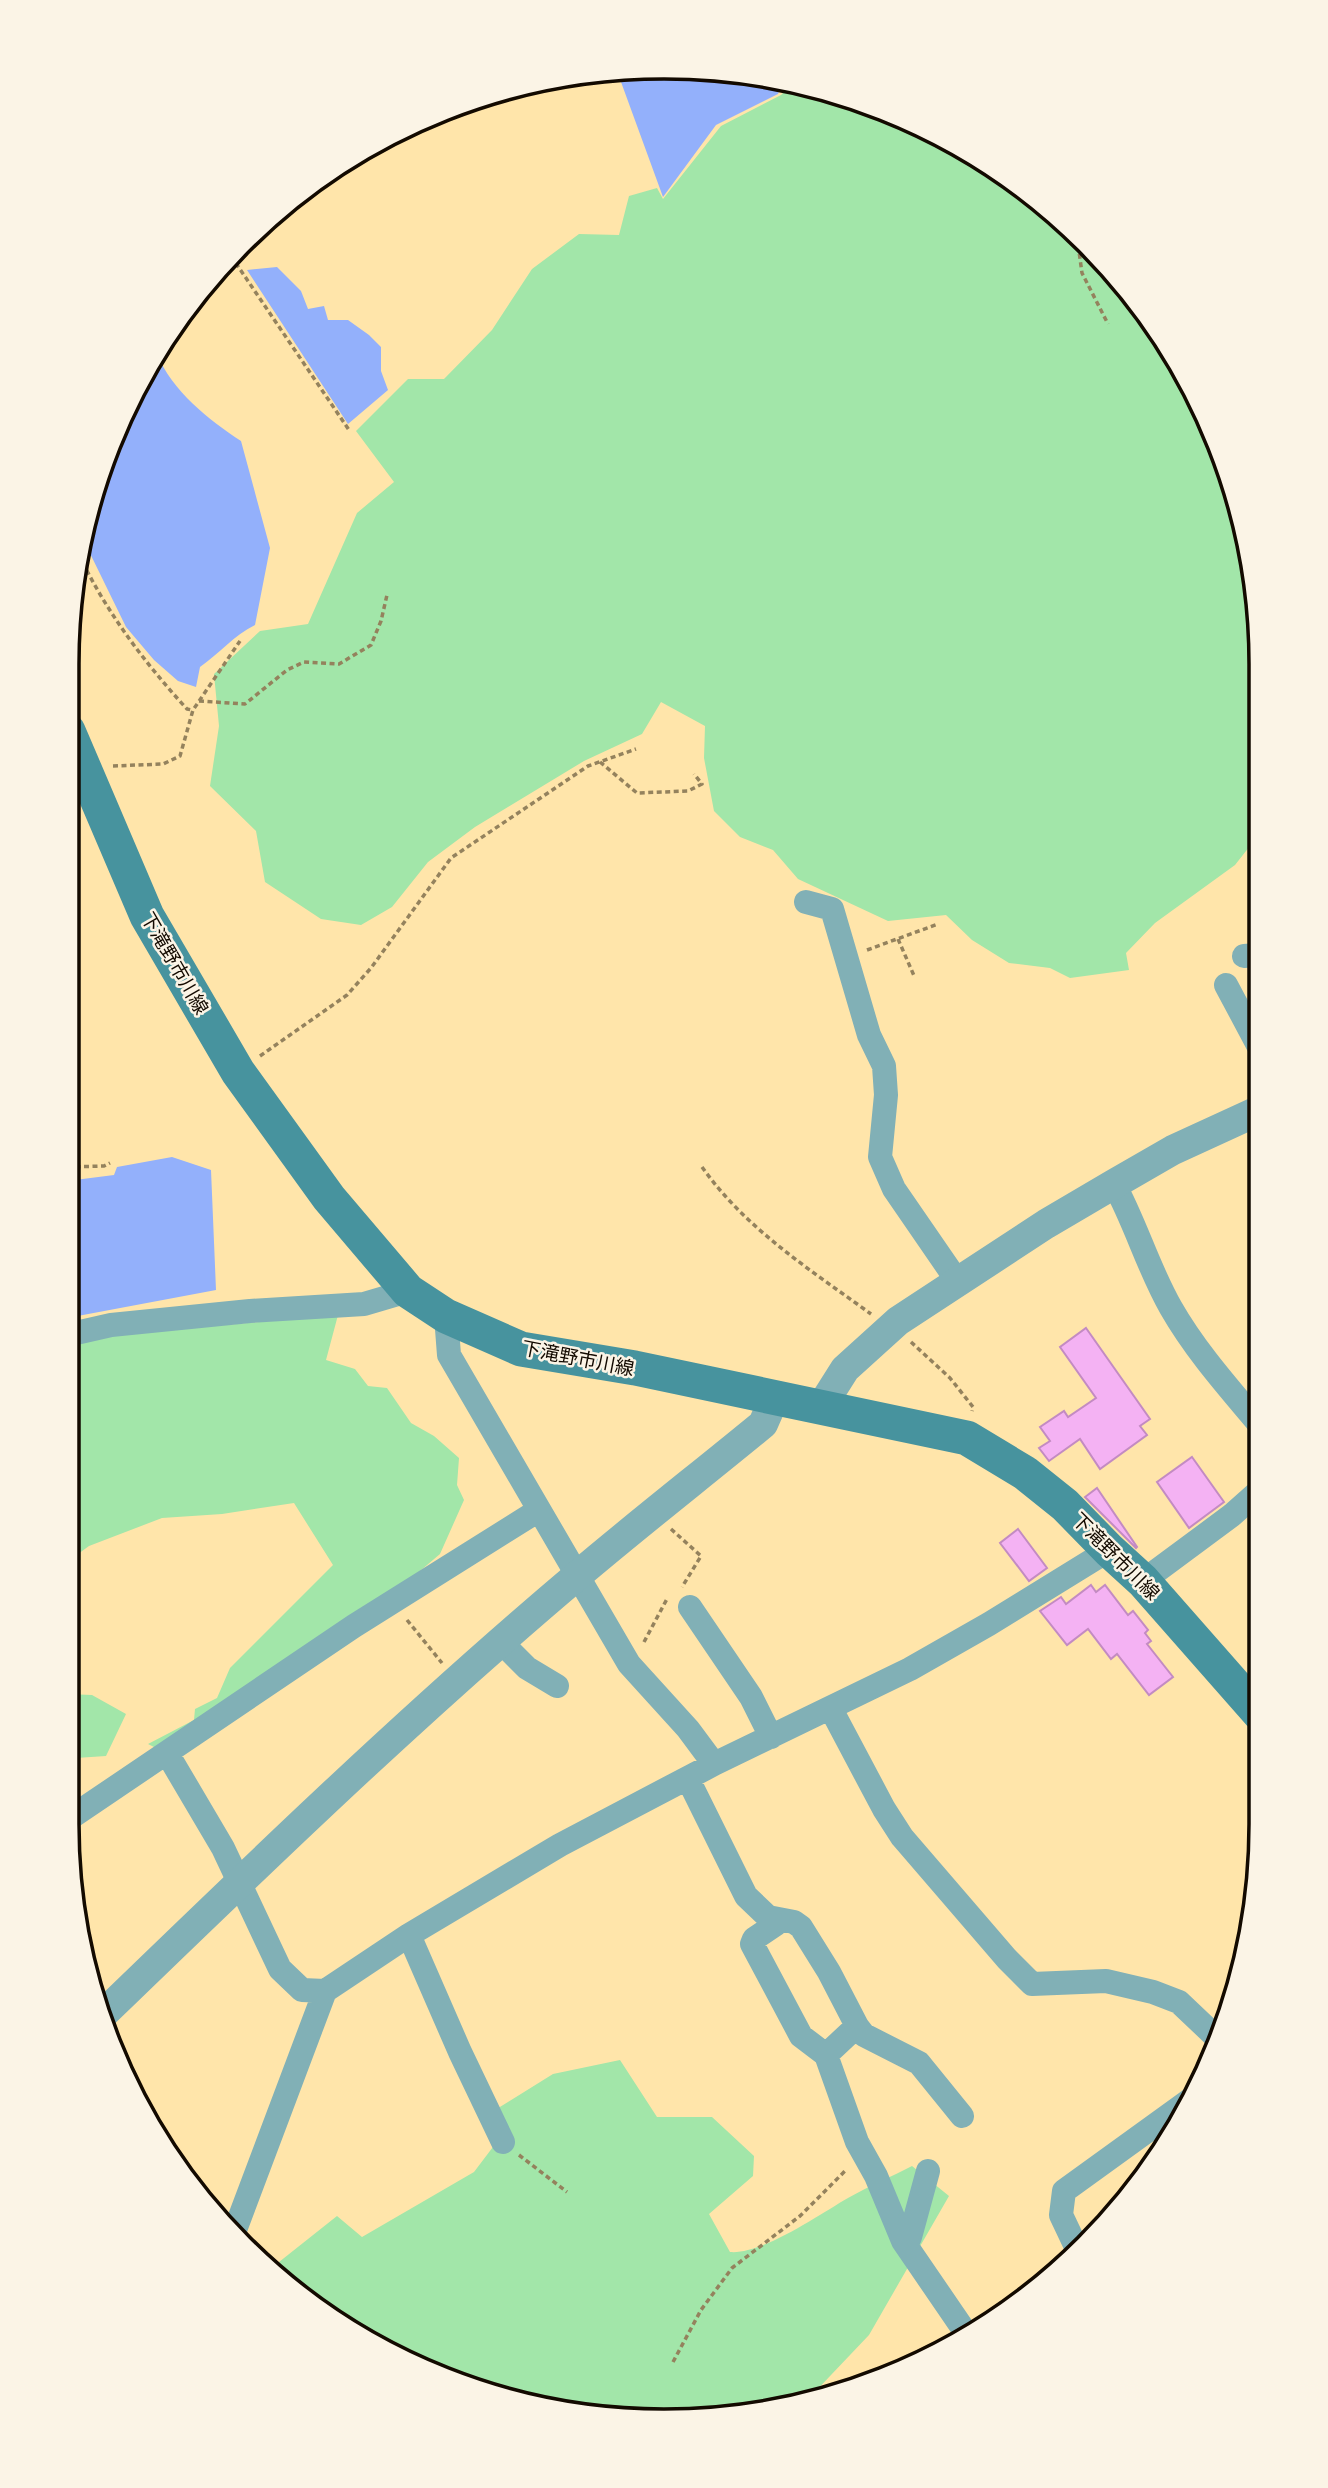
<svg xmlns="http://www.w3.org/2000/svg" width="1328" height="2488" font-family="'Open Sans','Noto Sans JP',sans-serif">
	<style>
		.green { fill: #a2e6a9 }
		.water { fill: #93b0fb }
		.building { fill: #f4b2f3; stroke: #c38bc2; stroke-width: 2 }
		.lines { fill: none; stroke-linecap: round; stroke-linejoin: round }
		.path { stroke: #94825d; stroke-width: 3.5; stroke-dasharray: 5 3.5; stroke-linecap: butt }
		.minor { stroke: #81b0b6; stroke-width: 24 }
		.tertiary { stroke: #81b0b6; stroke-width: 30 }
		.secondary { stroke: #47939e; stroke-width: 35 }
		.labels { text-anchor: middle; stroke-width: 5; stroke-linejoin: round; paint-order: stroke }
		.street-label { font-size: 19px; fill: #130a00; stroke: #fbf4e6 }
		.rim { fill: none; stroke: #130a00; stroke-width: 3.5 }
	</style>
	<rect width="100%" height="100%" fill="#ffe5aa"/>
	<path class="green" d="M793 83 819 87 929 128 1058 215 1161 332 1216 436 1256 586 1257 837 1235 865 1155 923 1126 953 1129 970 1070 978 1050 968 1009 963 972 940 946 915 888 921 798 879 773 850 740 837 714 811 704 758 705 726 661 702 642 734 584 761 475 827 428 862 392 907 361 925 321 919 265 882 256 831 210 786 219 726 214 674 260 631 308 624 357 513 394 482 356 431 408 379H444L492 330 532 269 579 234 619 235 629 196 657 188 663 199 721 126 781 95Z
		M338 1315 326 1360 355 1369 368 1386 387 1388 411 1423 434 1436 459 1458 457 1485 464 1500 440 1554 387 1599 162 1751 148 1744 194 1720 195 1709 217 1698 230 1668 333 1565 294 1503 222 1514 162 1518 89 1546 67 1562V1347L100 1336Z
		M67 1694 92 1695 126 1714 106 1756 76 1758 67 1748Z
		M620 2060 657 2117H712L754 2156 753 2176 709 2214 730 2252C762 2255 820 2214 848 2198 869 2186 891 2177 912 2166L949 2196 869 2335 812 2395 703 2420 510 2401 332 2321 274 2266 337 2216 362 2237 474 2172 499 2139 495 2110 553 2074Z"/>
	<path class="water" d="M703 68 783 81 778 94 716 125 663 197 617 71Z
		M277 267 301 291 308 309 324 306 328 320H348L369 335 381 347V371L388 390 348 424 247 270Z
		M157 354C172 391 209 420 241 441L270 548 255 625C234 635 219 654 200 667L196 687 178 681 154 660 126 627 82 537 87 510 128 399Z
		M172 1157 211 1170 216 1290 67 1318V1181L114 1175 117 1167Z"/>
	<path class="building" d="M1086 1328 1150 1419 1140 1426 1147 1435 1100 1469 1080 1439 1049 1461 1039 1448 1050 1441 1040 1427 1064 1411 1068 1417 1096 1398 1060 1347Z
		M1192 1457 1224 1502 1189 1528 1157 1482Z
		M1097 1488 1137 1547 1136 1548 1085 1497Z
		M1018 1529 1047 1568 1029 1581 1000 1543Z
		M1091 1585 1096 1592 1105 1585 1128 1615 1133 1611 1148 1630 1145 1633 1151 1641 1147 1644 1173 1677 1149 1695 1117 1654 1111 1659 1088 1629 1067 1645 1040 1611 1061 1597 1066 1604Z"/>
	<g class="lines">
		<path class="path" d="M1077 237 1082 273 1108 324
			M231 256 349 430
			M79 555C107 613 144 662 187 709L192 710
			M199 701 245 704 287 670 304 662 339 664 371 645 381 621 387 595
			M600 762 637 793 688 791 702 784 694 774
			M113 766 163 764 180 756 193 710 240 641
			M898 939 915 978
			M867 950 938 924
			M260 1056 347 995 371 968 451 858 588 766 636 749
			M67 1167 104 1166 110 1163
			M702 1167C746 1229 809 1269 871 1314
			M911 1342 950 1378 973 1407 972 1411
			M671 1529 701 1556 682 1587
			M407 1620 442 1663
			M644 1642 668 1597
			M519 2155 567 2192
			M673 2362 701 2310 732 2268 800 2216 847 2169"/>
		<path class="minor" d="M806 902 832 909 869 1035 884 1066 886 1095 880 1157 894 1189 958 1282
			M1244 956 1257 955
			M1226 985 1258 1045
			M1114 1184C1136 1224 1148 1268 1171 1308 1195 1350 1227 1386 1259 1424
			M446 1316 449 1355 629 1664 688 1729 714 1764
			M67 1335 111 1325 250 1311 364 1304 408 1291
			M1143 1581 1232 1515 1259 1491
			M690 1607 751 1697 771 1737
			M501 1642 527 1668 557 1686
			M831 1709 884 1809 902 1837 1007 1959 1032 1984 1106 1981 1153 1992 1179 2002 1218 2039
			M167 1753 223 1848 280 1969 302 1990 325 1991
			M688 1779 746 1896 768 1917 794 1922 801 1927 829 1972 857 2026 864 2035 919 2063 962 2116
			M67 1820 354 1626 539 1510
			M776 1919V1924L754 1939 752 1944 801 2036 826 2055
			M409 1935 460 2052 503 2142
			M857 2026 826 2055 857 2142 876 2176 903 2241 968 2336
			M235 2230 325 1991 409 1935 560 1845 716 1763 910 1669 989 1624 1109 1550
			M903 2241 910 2237 928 2171
			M1079 2253 1061 2215 1064 2191 1194 2097"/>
		<path class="tertiary" d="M821 1407 845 1369 898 1321 1046 1224 1114 1184 1173 1150 1258 1111
			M99 2018C255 1867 412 1715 578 1575 638 1524 701 1475 763 1424L774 1399"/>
		<path class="secondary" d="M68 731 147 916 238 1072 329 1198 408 1291 446 1316 521 1349 635 1368 967 1438 1025 1473 1065 1505 1109 1550 1143 1581 1260 1714"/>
	</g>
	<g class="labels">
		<g class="street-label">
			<text transform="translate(175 963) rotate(60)" y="7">下滝野市川線</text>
			<text transform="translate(578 1358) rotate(11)" y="7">下滝野市川線</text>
			<text transform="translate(1116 1556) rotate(45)" y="7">下滝野市川線</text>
		</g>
	</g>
	<path d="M0 0H1328V2488H0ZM664 79H664A585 585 0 0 1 1249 664V1824A585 585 0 0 1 664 2409H664A585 585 0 0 1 79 1824V664A585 585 0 0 1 664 79Z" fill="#fbf4e6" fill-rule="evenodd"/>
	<path class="rim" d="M664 79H664A585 585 0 0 1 1249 664V1824A585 585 0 0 1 664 2409H664A585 585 0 0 1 79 1824V664A585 585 0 0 1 664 79Z"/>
</svg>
